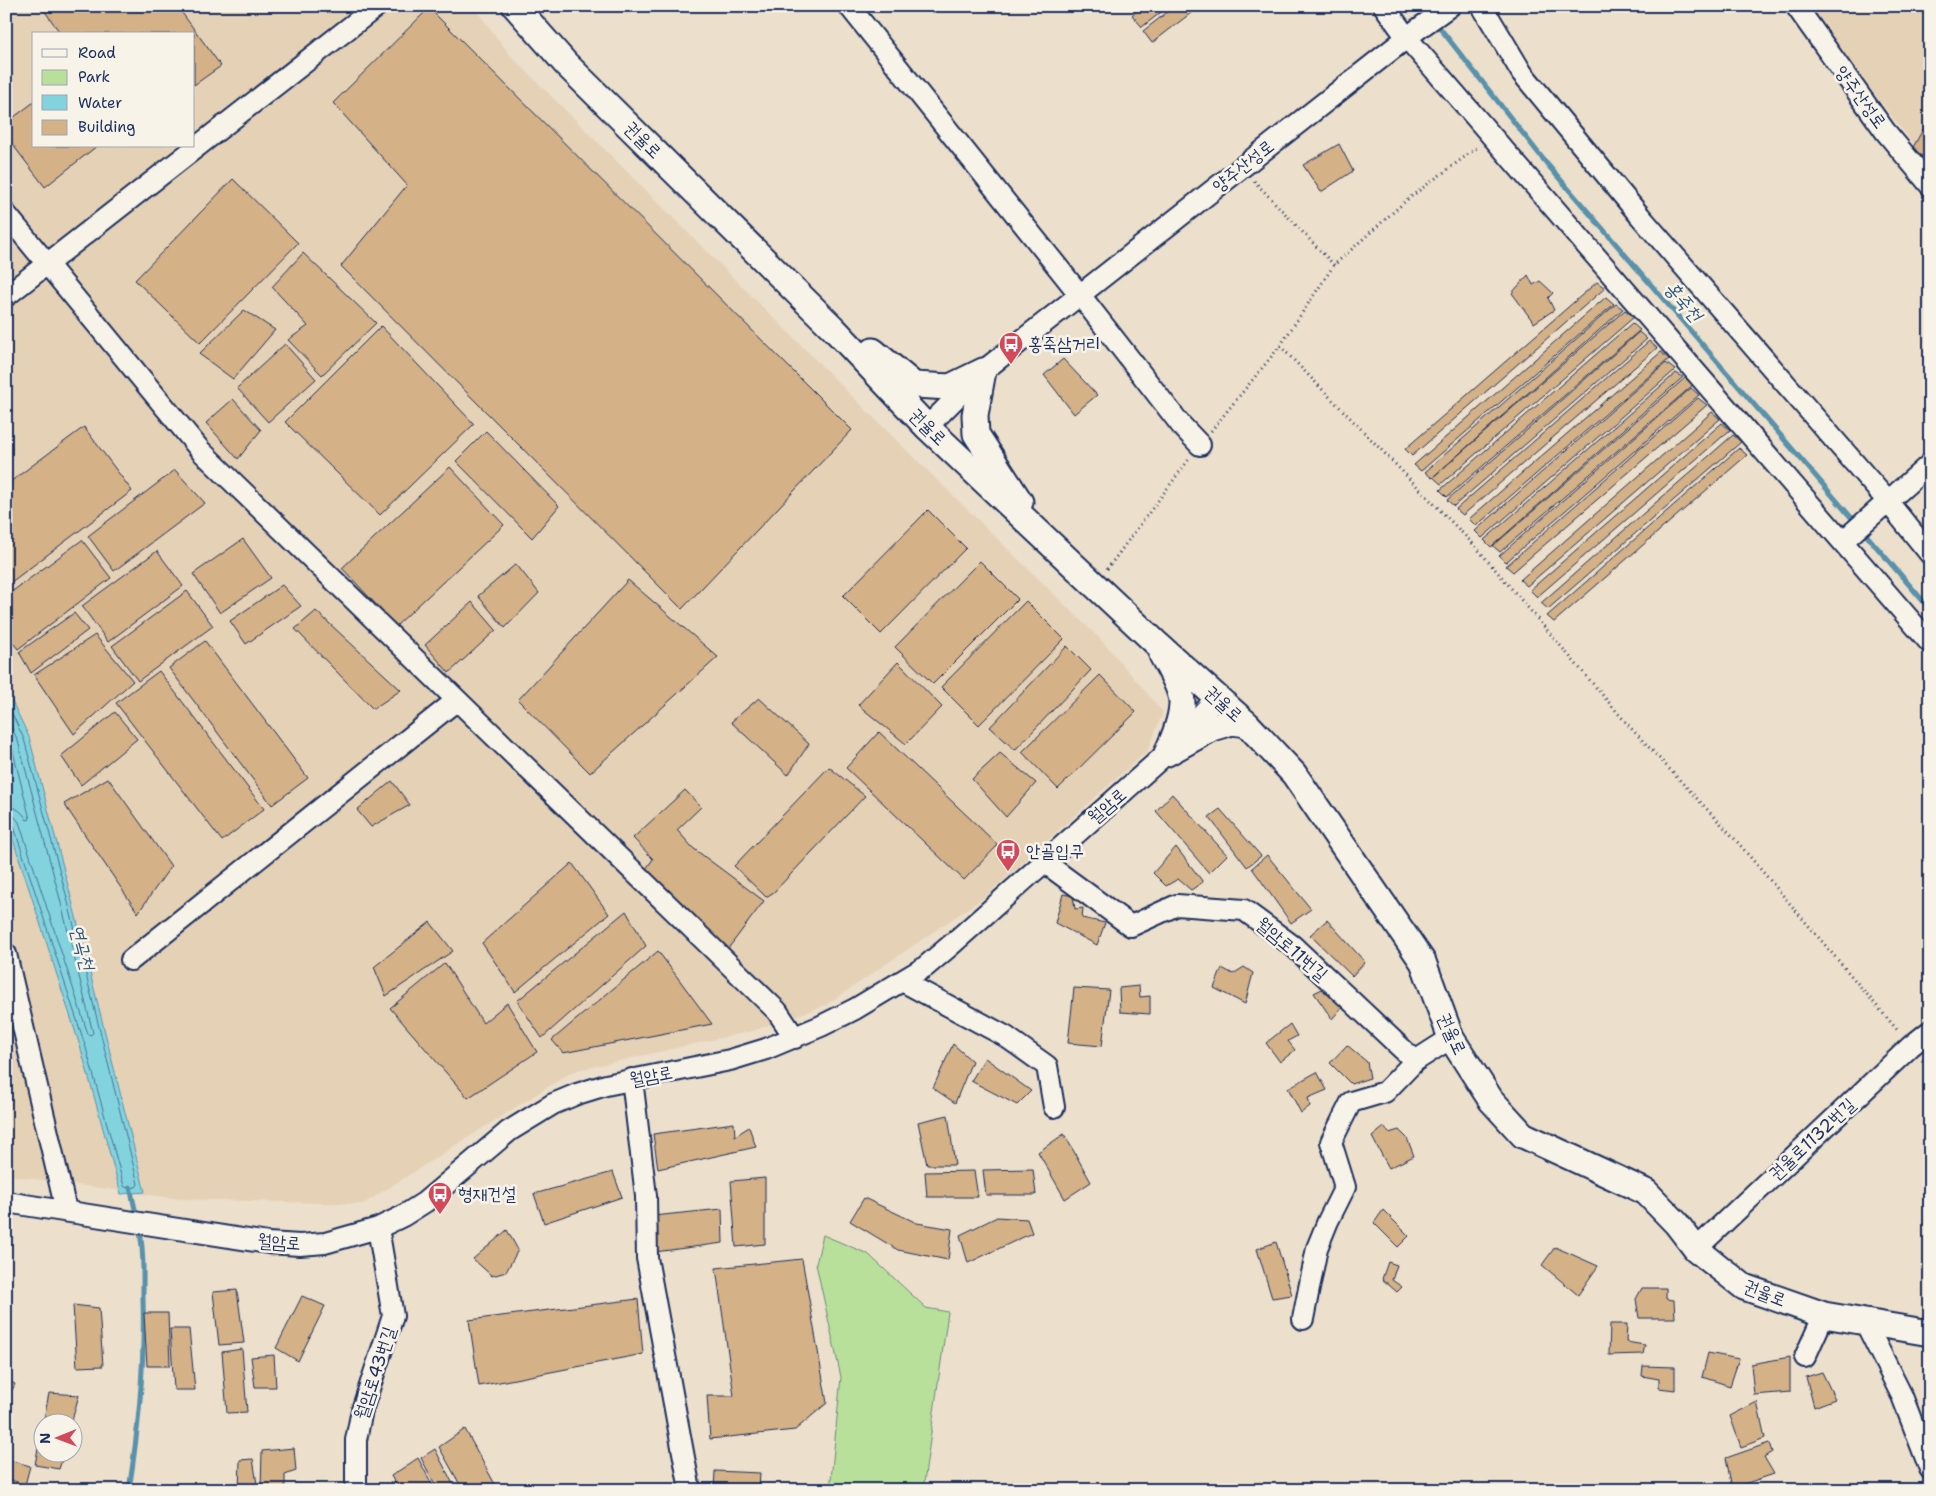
<svg xmlns="http://www.w3.org/2000/svg" width="1936" height="1496" font-family="'Shantell Sans','Poor Story',sans-serif">
	<style>
		.built { fill: #e5d1b6; fill-rule: evenodd }
		.green { fill: #b9e09b; stroke: #6a887c }
		.water { fill: #83d3df; stroke: #5991ab }
		.lines { fill: none; stroke-linecap: round; stroke-linejoin: round }
		.shore { stroke: #457192; stroke-width: 1 }
		.stream { stroke: #5991ab; stroke-width: 5 }
		.building { fill: #d4b186; stroke: #1b2f5e }
		.minor-casing { stroke: #1b2f5e; stroke-width: 24 }
		.major-casing { stroke: #1b2f5e; stroke-width: 29 }
		.path { stroke: #1b2f5e; stroke-width: 3; stroke-dasharray: 1 4; stroke-linecap: butt }
		.minor { stroke: #f7f3e8; stroke-width: 20 }
		.major { stroke: #f7f3e8; stroke-width: 25 }
		.labels { text-anchor: middle; stroke-width: 5; stroke-linejoin: round; paint-order: stroke }
		.street-label { font-size: 18px; fill: #1b2f5e; stroke: #f7f3e8 }
		.poi-label { font-size: 18px; fill: #1b2f5e; stroke: #f7f3e8; text-anchor: start }
		.water-label { font-size: 19px; font-style: italic; fill: #35587e; stroke: #f7f3e8 }
	</style>
	<rect width="100%" height="100%" fill="#ecdfcb"/>
	<filter id="ink" filterUnits="userSpaceOnUse"><feTurbulence type="fractalNoise" baseFrequency=".02" numOctaves="2"/><feDisplacementMap in="SourceGraphic" scale="10" xChannelSelector="R" yChannelSelector="G"/><feConvolveMatrix kernelMatrix="1 2 1 2 8 2 1 2 1" color-interpolation-filters="sRGB"/></filter>
	<g filter="url(#ink)">
		<path class="built" d="M6 6H473L510 55 890 434 1105 644 1163 712 1148 750 986 896 826 1005 752 1031 573 1071 363 1204 179 1199 6 1175ZM34 34H194V146H34Z
			M1805 6H1930V165Z"/>
		<path class="green" d="M823 1235 868 1254 926 1308 948 1312 923 1490H830L841 1377 816 1264Z"/>
		<path class="water" d="M6 689 29 737 71 897 145 1192 121 1194 81 1049 6 818Z"/>
		<g class="lines">
			<path class="shore" d="M6 701 24 739 67 898 138 1184 136 1187 127 1188 124 1186 86 1048 13 824 11 821 6 820
				M6 716 18 741 60 899 93 1033 91 1035 88 1034 19 822 14 816 6 814
				M6 733 11 744 30 819 27 820C22 811 16 807 6 806"/>
			<path class="stream" d="M1423 6 1431 16
				M1436 23 1547 164 1856 523
				M1862 530 1930 609
				M130 1187 137 1218
				M129 1490C139 1426 145 1363 143 1299 143 1274 144 1251 139 1227"/>
		</g>
		<path class="building" d="M41 6H177L221 66 194 85V34H61Z
			M1143 6H1169L1142 27 1132 15Z
			M1175 6H1200L1152 43 1143 31Z
			M429 8 852 430 682 609 341 266 407 185 333 103Z
			M34 102V146H97L45 187 6 136V123Z
			M1930 117V161L1912 149Z
			M1339 144 1353 171 1321 192 1303 165Z
			M233 179 298 243 200 343 135 280Z
			M303 253 376 323 322 375 288 340 308 326 272 287Z
			M1528 275 1533 285 1540 281 1553 293 1548 298 1554 310 1534 323 1512 293Z
			M1597 282 1605 288 1412 456 1405 449Z
			M1606 297 1614 304 1421 471 1414 465Z
			M1616 304 1623 309 1432 478 1425 472Z
			M244 310 275 330 233 379 199 354Z
			M1625 310 1634 317 1441 484 1433 477Z
			M1632 323 1640 330 1447 497 1440 490Z
			M381 326 474 424 380 515 285 422Z
			M1639 332 1647 339 1454 506 1447 500Z
			M1649 341 1657 348 1463 515 1456 509Z
			M285 344 316 379 268 422 237 388Z
			M1661 352 1669 359 1476 526 1469 519Z
			M1063 359 1097 395 1074 414 1044 375Z
			M1666 363 1675 370 1482 538 1475 531Z
			M1676 373 1683 377 1491 547 1484 540Z
			M1685 378 1693 385 1500 552 1493 546Z
			M1691 388 1699 395 1506 562 1499 556Z
			M1698 398 1707 405 1513 572 1506 566Z
			M233 399 261 430 238 459 206 423Z
			M1712 412 1720 419 1527 586 1520 580Z
			M1722 423 1730 430 1537 597 1530 590Z
			M84 427 132 491 6 586V485Z
			M486 431 559 506 532 538 456 461Z
			M1733 435 1741 442 1548 609 1541 603Z
			M1739 448 1747 455 1554 622 1547 616Z
			M450 467 504 525 396 626 342 568Z
			M175 470 205 503 114 571 88 536Z
			M928 510 966 548 881 634 843 596Z
			M243 539 271 578 220 613 193 574Z
			M82 540 111 578 18 649 6 634V596Z
			M157 551 183 586 108 642 82 606Z
			M980 561 1018 599 933 684 895 647Z
			M516 564 539 593 505 628 478 596Z
			M628 580 718 657 590 773 518 700Z
			M282 585 301 606 246 644 230 621Z
			M187 591 213 626 138 681 112 646Z
			M1026 601 1064 639 979 725 941 687Z
			M472 602 496 630 449 673 425 645Z
			M316 611 401 690 373 709 295 629Z
			M74 613 88 630 31 673 19 652Z
			M95 635 133 681 74 734 34 675Z
			M205 641 308 778 272 805 169 668Z
			M1067 646 1091 670 1015 750 990 727Z
			M898 662 942 707 906 744 858 705Z
			M159 671 264 809 222 841 116 703Z
			M1100 675 1136 712 1058 789 1022 752Z
			M759 698 809 744 788 775 731 722Z
			M115 712 137 739 81 785 61 756Z
			M879 732 998 845 964 880 846 768Z
			M1000 753 1036 783 1006 817 972 779Z
			M829 767 865 796 774 892 766 897 734 866Z
			M108 778 171 866 138 913 64 804Z
			M392 781 410 805 371 827 357 810Z
			M685 790 701 807 677 830 693 848 764 901 727 950 646 869 653 859 633 838Z
			M1172 794 1227 855 1209 873 1156 811Z
			M1220 809 1261 856 1247 867 1209 817Z
			M1176 847 1203 882 1191 890 1178 879 1166 886 1153 873Z
			M1267 855 1311 909 1291 923 1252 868Z
			M572 863 609 914 515 992 482 943Z
			M1063 894 1073 896 1075 909 1083 908 1082 918 1105 923 1097 945 1055 923Z
			M626 911 646 946 542 1038 517 1001Z
			M1327 920 1365 962 1352 976 1310 935Z
			M430 922 453 951 386 996 374 967Z
			M658 951 712 1024 563 1053 552 1040Z
			M445 963 483 1023 507 1003 537 1052 468 1098 390 1008Z
			M1244 967 1253 973 1245 1004 1214 988 1222 968 1233 974Z
			M1139 986 1140 997 1150 996V1014L1120 1012 1119 988Z
			M1074 988 1109 990 1102 1046 1068 1043Z
			M1324 988 1345 1004 1332 1019 1314 993Z
			M1290 1024 1297 1036 1288 1041 1295 1050 1280 1062 1266 1043Z
			M953 1044 972 1061 955 1103 933 1088Z
			M1347 1045 1367 1062 1370 1078 1351 1084 1330 1063Z
			M985 1058 1031 1091 1017 1105 971 1081Z
			M1317 1072 1327 1090 1308 1098 1310 1106 1301 1113 1288 1088Z
			M948 1115 955 1165H927L918 1122Z
			M734 1123 735 1136 749 1127 756 1147 658 1169 653 1134Z
			M1384 1127 1389 1133 1399 1130 1407 1138 1414 1156 1389 1168 1372 1137Z
			M1064 1134 1091 1182 1065 1199 1038 1152Z
			M1033 1169 1036 1195H986L983 1170Z
			M974 1171 978 1197H927L925 1172Z
			M613 1172 622 1197 544 1223 534 1194Z
			M765 1178V1244L736 1247 731 1181Z
			M864 1198 917 1223 952 1229 948 1260 898 1250 850 1221Z
			M722 1209 723 1243 655 1252 653 1216Z
			M1383 1210 1409 1236 1398 1247 1374 1223Z
			M997 1217 1027 1219 1032 1233 968 1263 960 1235Z
			M507 1230 518 1250 506 1272 492 1276 473 1259Z
			M1276 1242 1292 1295 1272 1298 1257 1249Z
			M1555 1247 1598 1266 1578 1295 1542 1265Z
			M802 1259 827 1403 795 1430 710 1439 707 1396H734L716 1268Z
			M1388 1262 1397 1265 1392 1280 1402 1287 1397 1292 1382 1279Z
			M1642 1288H1666V1299L1674 1300 1675 1318H1639L1636 1299Z
			M237 1290 244 1343 219 1345 213 1292Z
			M302 1296 325 1306 298 1361 276 1348Z
			M638 1299 643 1354 479 1386 469 1320Z
			M73 1305 99 1308 103 1366 77 1367Z
			M144 1313H168L170 1366H147Z
			M1610 1324H1627L1626 1342 1645 1345 1643 1354 1609 1355Z
			M170 1329H189L195 1390H174Z
			M242 1349 247 1412 227 1413 222 1352Z
			M1708 1353 1739 1359 1730 1386 1702 1377Z
			M274 1355 276 1387H255L251 1357Z
			M1790 1357V1392L1754 1395 1751 1364Z
			M1643 1366 1675 1367V1390L1659 1388V1379L1642 1376Z
			M1822 1372 1835 1399 1814 1407 1806 1377Z
			M6 1380 15 1384 6 1403Z
			M49 1393 79 1395 71 1424H43Z
			M1757 1402 1765 1438 1741 1447 1730 1416Z
			M1930 1425V1445L1924 1426Z
			M42 1426V1454H64L59 1469 35 1465Z
			M465 1429 498 1490H463L439 1447Z
			M1769 1443 1772 1452 1764 1457 1774 1474 1732 1488 1726 1458Z
			M294 1448 296 1471 285 1475V1490L261 1489 262 1451Z
			M435 1449 456 1490H438L421 1458Z
			M418 1458 435 1490H399L391 1476Z
			M6 1459 30 1466 25 1485 6 1478Z
			M253 1459 258 1490H239L240 1460Z
			M715 1471 760 1473 759 1490H714Z"/>
		<g class="lines">
			<defs>
				<path id="minor" d="M849 6 1080 295 1181 425 1200 445
					M1384 6 1407 38 1930 643
					M1482 6 1522 73 1640 216 1884 497 1930 554
					M1796 6 1885 131 1930 185
					M6 214 201 451 777 1011 795 1038
					M6 296 377 6
					M927 427 983 371 1418 29 1450 6
					M1843 541 1930 464
					M1044 862 1131 926 1177 905 1244 910 1293 946 1415 1061
					M6 954 66 1210
					M131 960 457 700
					M902 981 1005 1036 1047 1066 1054 1107
					M632 1079 646 1196 647 1258 690 1490
					M6 1202 268 1243 300 1245 325 1243 378 1228 403 1216 425 1202 509 1131 553 1104 577 1094 606 1085 730 1060 766 1049 821 1026 855 1009 925 967 951 945 1167 753 1217 697
					M1696 1249 1911 1046 1930 1031
					M1303 1319 1317 1248 1328 1221 1345 1187 1331 1142 1351 1102 1385 1092 1415 1061 1451 1038
					M1865 1322 1902 1396 1930 1469
					M1805 1357 1824 1315
					M356 1490V1440L362 1410 393 1316 378 1228"/>
				<path id="major" d="M515 6 566 64 834 329 927 427 1156 643 1247 724 1294 774 1423 962 1451 1038 1491 1100 1523 1135 1646 1192 1676 1223 1696 1249 1744 1287 1824 1315 1930 1333
					M873 351 914 385 950 387 983 371
					M983 371 975 415 976 434 1020 502
					M1162 655C1169 668 1183 690 1182 705 1181 722 1174 738 1167 753
					M1167 753 1212 728 1232 722 1247 724"/>
			</defs>
			<use href="#minor" class="minor-casing"/>
			<use href="#major" class="major-casing"/>
			<path class="path" d="M1254 181 1334 265
				M1280 346 1476 547 1629 726 1734 838 1899 1032
				M1211 431 1280 346 1334 265 1409 198 1478 147
				M1107 569 1190 458
				M1922 1060 1930 1070"/>
			<use href="#minor" class="minor"/>
			<use href="#major" class="major"/>
		</g>
	</g>
	<defs>
		<symbol id="bus-pin" viewBox="-11 -11 22 30"><path d="M0 17L-7.5 6A9.5 9.5 0 1 1 7.5 6Z" fill="#d1495b" stroke="#f7f3e8"/><path d="M-5-6H5V4H4V6H2V4H-2V6H-4V4H-5ZM-3.5-4V0h7V-4ZM-3.5 1.2v1.5H-2V1.2ZM2 1.2v1.5H3.5V1.2Z" fill="#fff"/></symbol>
	</defs>
	<g fill-rule="evenodd">
		<use href="#bus-pin" x="997" y="330" width="28" height="38"/>
		<use href="#bus-pin" x="994" y="837" width="28" height="38"/>
		<use href="#bus-pin" x="426" y="1180" width="28" height="38"/>
	</g>
	<g class="labels">
		<g class="street-label">
			<text transform="translate(1861 97) rotate(54)" y="6">양주산성로</text>
			<text transform="translate(643 140) rotate(45)" y="6">권율로</text>
			<text transform="translate(1243 166) rotate(-38)" y="6">양주산성로</text>
			<text transform="translate(928 427) rotate(45)" y="6">권율로</text>
			<text transform="translate(1224 704) rotate(42)" y="6">권율로</text>
			<text transform="translate(1107 806) rotate(-41)" y="6">월암로</text>
			<text transform="translate(1292 949) rotate(40)" y="6">월암로11번길</text>
			<text transform="translate(1452 1034) rotate(65)" y="6">권율로</text>
			<text transform="translate(651 1076) rotate(-11)" y="6">월암로</text>
			<text transform="translate(1812 1139) rotate(-43)" y="6">권율로1132번길</text>
			<text transform="translate(279 1242) rotate(4)" y="6">월암로</text>
			<text transform="translate(1765 1293) rotate(21)" y="6">권율로</text>
			<text transform="translate(375 1373) rotate(-72)" y="6">월암로43번길</text>
		</g>
		<g class="poi-label">
			<text x="1028" y="350">홍죽삼거리</text>
			<text x="1026" y="857">안골입구</text>
			<text x="458" y="1200">형재건설</text>
		</g>
		<g class="water-label">
			<text transform="translate(1684 301) rotate(49)" y="7">홍죽천</text>
			<text transform="translate(83 947) rotate(75)" y="7">연곡천</text>
		</g>
	</g>
	<rect width="1936" height="1496" fill="none" stroke="#f7f3e8" stroke-width="25"/>
	<rect x="12" y="12" width="1911" height="1471" fill="none" stroke="#1b2f5e" stroke-width="2" filter="url(#ink)"/>
	<rect x="32" y="32" width="162" height="115" fill="#f7f3e8" stroke="#9fa5b1"/>
	<rect x="42" y="49" width="25" height="8" fill="#f7f3e8" stroke="#9fa5b1"/>
	<text x="78" y="58" font-size="15" fill="#1b2f5e">Road</text>
	<rect x="42" y="70" width="25" height="15" fill="#b9e09b" stroke="#9fa5b1"/>
	<text x="78" y="82" font-size="15" fill="#1b2f5e">Park</text>
	<rect x="42" y="95" width="25" height="15" fill="#83d3df" stroke="#9fa5b1"/>
	<text x="78" y="108" font-size="15" fill="#1b2f5e">Water</text>
	<rect x="42" y="120" width="25" height="15" fill="#d4b186" stroke="#9fa5b1"/>
	<text x="78" y="132" font-size="15" fill="#1b2f5e">Building</text>
	<g transform="translate(58 1438) rotate(269)"><circle r="24" fill="#f7f3e8" stroke="#9fa5b1"/>
	<path d="M0-4L9 19L0 12L-9 19Z" fill="#d1495b"/>
	<text y="-8" font-size="14" font-weight="bold" text-anchor="middle" fill="#1b2f5e">N</text>
	</g>
</svg>
